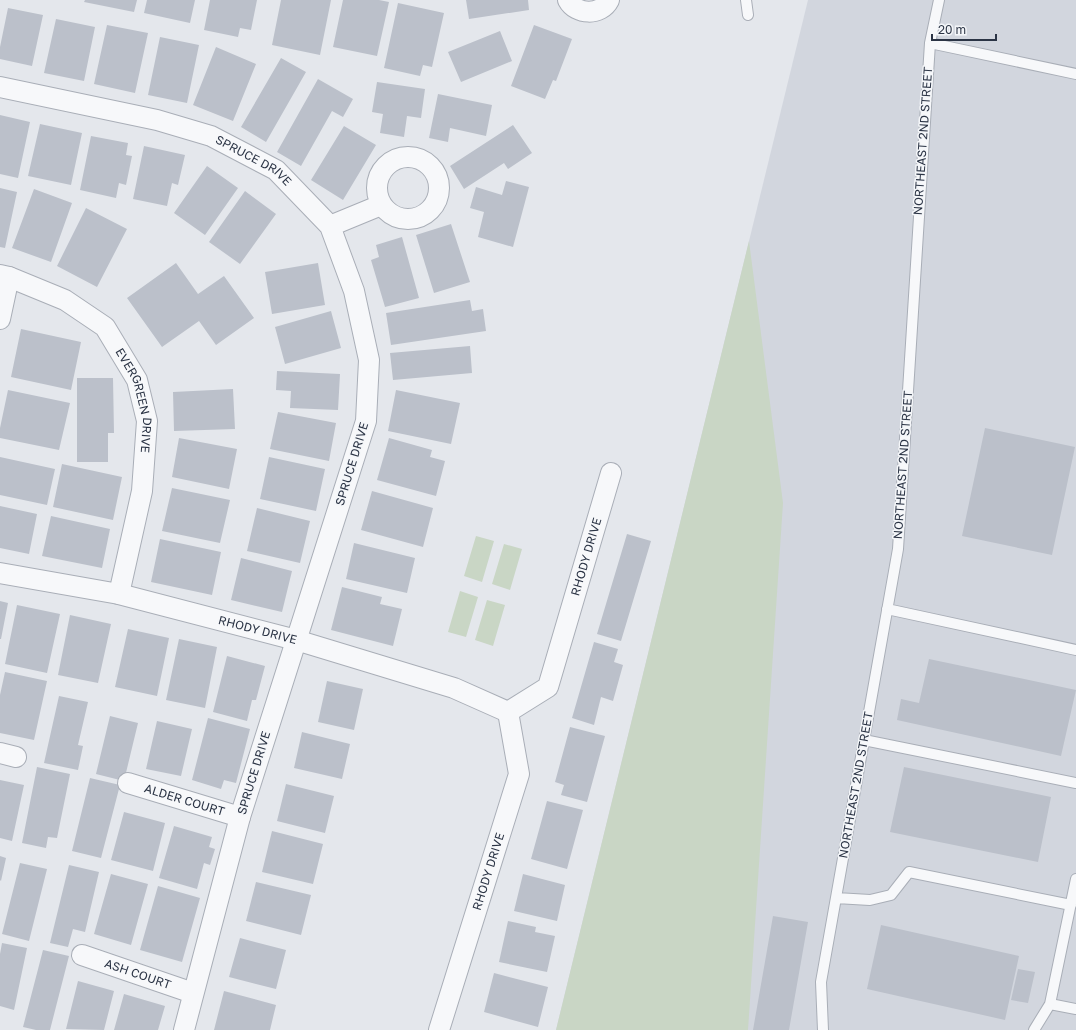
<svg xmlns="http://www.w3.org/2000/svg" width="1076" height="1030" font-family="'Golos Text',sans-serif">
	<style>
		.built { fill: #d2d6de }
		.green { fill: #c9d6c5 }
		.building { fill: #bbc0ca }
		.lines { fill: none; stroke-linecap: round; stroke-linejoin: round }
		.lane-casing { stroke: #a9aeb7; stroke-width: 12 }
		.street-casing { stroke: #a9aeb7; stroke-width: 22 }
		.lane { stroke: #f7f8fa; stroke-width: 10 }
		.street { stroke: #f7f8fa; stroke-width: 20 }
		.labels { text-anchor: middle; stroke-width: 3; stroke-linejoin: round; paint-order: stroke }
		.street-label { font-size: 12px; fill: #2b3445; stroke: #f4f6f9 }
	</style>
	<rect width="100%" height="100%" fill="#e4e7ec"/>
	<path class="built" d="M808 0H1076V1030H556Z"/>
	<path class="green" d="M749 241 783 503 748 1030H556Z
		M476 536 494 541 482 582 464 576Z
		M504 544 522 549 510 590 492 584Z
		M460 591 478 597 466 637 448 632Z
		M487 600 505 605 493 646 475 640Z"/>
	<path class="building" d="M85 0H137L134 12 84 2Z
		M147 0H195L190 23 144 13Z
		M210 0H257L251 30 240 28 238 37 204 30Z
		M281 0H331L320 55 272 45Z
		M343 0H379L389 2 377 56 333 47Z
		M466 0H528L529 10 469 19Z
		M398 3 444 13 432 67 423 65 420 76 384 68Z
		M8 8 43 15 32 66 0 59V47Z
		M56 19 95 27 84 81 44 73Z
		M107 25 148 33 135 93 94 84Z
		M534 25 572 39 556 81 553 80 545 99 511 86Z
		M500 31 512 61 461 82 448 52Z
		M160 37 199 45 187 103 148 95Z
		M216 47 256 64 233 121 193 105Z
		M281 58 306 72 266 142 241 127Z
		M318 79 353 99 343 117 332 111 301 166 277 152Z
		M377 82 425 89 421 118 407 116 404 137 380 133 383 114 372 112Z
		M438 94 492 105 486 136 450 128 448 142 429 138Z
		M0 115 30 122 18 178 0 174Z
		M40 124 82 133 71 185 28 176Z
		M513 125 532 153 508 169 504 163 464 189 450 166Z
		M344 126 376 145 343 200 311 180Z
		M91 136 128 143 126 155 132 156 126 185 119 183 116 198 80 190Z
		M144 146 185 155 178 185 172 183 167 206 133 199Z
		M207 166 238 188 205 235 174 213Z
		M506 181 529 187 513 247 478 237 484 212 470 208 476 187 502 195Z
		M0 188 17 192 5 248 0 247Z
		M34 189 72 203 51 262 12 248Z
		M245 191 276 214 240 264 209 242Z
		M86 208 127 229 97 287 57 266Z
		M451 224 470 282 434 293 416 235Z
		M402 237 419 298 385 307 371 260 379 257 376 245Z
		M176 263 198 294 224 276 254 318 216 345 199 321 162 347 127 298Z
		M318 263 325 305 272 314 265 272Z
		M470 300 472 311 483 309 486 331 391 345 386 313Z
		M331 311 341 348 285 364 275 327Z
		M21 329 81 342 71 390 11 377Z
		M470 346 472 373 393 380 390 353Z
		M277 371 340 374 338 410 290 408 291 391 276 390Z
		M77 378H113L114 433H108V462H77Z
		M233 389 235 429 174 431 173 392Z
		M8 390 70 403 59 450 0 438V428Z
		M396 390 460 403 451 444 388 431Z
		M278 412 336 423 329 461 270 449Z
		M985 428 1075 447 1052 555 962 536Z
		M179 438 237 449 229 489 172 477Z
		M389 438 432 450 430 457 445 461 436 496 377 480Z
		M0 457 55 469 47 505 0 495Z
		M269 457 325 469 316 511 260 499Z
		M62 464 122 477 113 520 53 507Z
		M172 488 230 500 220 543 162 531Z
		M372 491 433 508 423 547 361 530Z
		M0 506 37 514 29 554 0 548Z
		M257 508 310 521 300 563 247 551Z
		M51 516 110 529 102 568 42 556Z
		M627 534 651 541 621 641 597 634Z
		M160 539 221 552 212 595 151 582Z
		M354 543 415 558 407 593 346 579Z
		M241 558 292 571 282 612 231 600Z
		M342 587 382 597 380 604 402 609 393 646 331 630Z
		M0 601 8 603 1 639H0Z
		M17 605 60 614 47 673 5 664Z
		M70 615 111 624 98 683 58 675Z
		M128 629 169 638 157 696 115 687Z
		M179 639 217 647 205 708 166 700Z
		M594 642 618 649 614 662 623 665 613 701 601 697 594 725 572 718Z
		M227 656 265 666 256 700H252L247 721 213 712Z
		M929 659 1076 690 1061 756 897 720 901 699 919 703Z
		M5 672 47 681 34 740 0 733V695Z
		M327 681 363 689 354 730 318 722Z
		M59 696 88 702 78 745 83 746 78 770 44 763Z
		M110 716 138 723 124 781 96 774Z
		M208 718 250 729 236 783 224 780 221 789 192 780Z
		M157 721 192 729 181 776 146 769Z
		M570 727 605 736 587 802 561 795 564 785 555 782Z
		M302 732 350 744 342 779 294 768Z
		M37 767 70 774 57 838 48 837 46 848 22 843Z
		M904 767 1051 797 1038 862 890 832Z
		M90 778 120 785 101 858 72 851Z
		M0 780 24 785 12 841 0 838Z
		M286 784 334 796 325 833 277 821Z
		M547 801 583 810 567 869 531 859Z
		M124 812 165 823 153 871 111 860Z
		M174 826 212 837 209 847 215 849 210 865 204 863 197 889 159 878Z
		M272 831 323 844 313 884 262 872Z
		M0 856 6 858 1 881 0 880Z
		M20 863 47 869 29 941 2 934Z
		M69 865 99 872 85 932 73 929 68 947 50 943Z
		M111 874 148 884 131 945 94 934Z
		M523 874 565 885 557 921 514 911Z
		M256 882 311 895 301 935 246 921Z
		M158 886 200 898 182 962 140 950Z
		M773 916 808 922 789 1030H753Z
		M508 921 536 927 535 932 555 936 547 972 499 962Z
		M881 925 1019 956 1005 1020 867 989Z
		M240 938 286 950 276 989 229 977Z
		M2 943 27 948 14 1010 0 1006V954Z
		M43 950 69 956 50 1030H36L23 1027Z
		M1018 969 1035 972 1028 1003 1011 1000Z
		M494 973 548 987 538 1027 484 1012Z
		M78 981 114 991 104 1030 66 1029Z
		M224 991 276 1005 270 1030H214Z
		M124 994 165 1006 158 1030H114Z"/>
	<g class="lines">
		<defs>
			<path id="lane" d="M746 0 748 15
				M930 43 939 0
				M887 609 1076 650
				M864 740 1076 783
				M836 898 870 900 891 895 909 872 1071 905
				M1050 1004 1076 879
				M823 1030 821 982 898 549 930 43 1076 74
				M1034 1030 1050 1004 1076 1009"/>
			<g id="street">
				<path d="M568 0C576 15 601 16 609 0"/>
				<path id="s1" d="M0 87 157 120 211 136 276 170 330 226 354 291 369 360 366 421 240 817 184 1030"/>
				<circle cx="408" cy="188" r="31"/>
				<path d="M330 226 381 205"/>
				<path id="s2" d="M0 275 9 277 65 300 105 327 137 380 147 421 142 491 119 594"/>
				<path d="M0 319 9 277"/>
				<path id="s3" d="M0 573 119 594 296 640 454 688 508 712"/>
				<path d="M0 753 16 757"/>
				<path id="s4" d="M128 783 240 817"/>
				<path id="s5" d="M82 955 193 993"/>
				<path id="s6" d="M439 1030 519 774 508 712 548 687 611 473"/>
			</g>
		</defs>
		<use href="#lane" class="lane-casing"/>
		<use href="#street" class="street-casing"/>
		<use href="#lane" class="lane"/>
		<use href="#street" class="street"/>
	</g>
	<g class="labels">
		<g class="street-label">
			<text transform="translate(923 141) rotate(-86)" y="4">NORTHEAST 2ND STREET</text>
			<text dy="4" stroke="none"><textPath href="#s1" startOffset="266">SPRUCE DRIVE</textPath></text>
			<text dy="4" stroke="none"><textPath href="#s2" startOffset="199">EVERGREEN DRIVE</textPath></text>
			<text transform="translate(352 464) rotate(-73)" y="4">SPRUCE DRIVE</text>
			<text transform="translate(903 465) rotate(-86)" y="4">NORTHEAST 2ND STREET</text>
			<text dy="4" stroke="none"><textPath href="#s6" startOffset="514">RHODY DRIVE</textPath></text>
			<text dy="4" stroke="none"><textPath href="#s3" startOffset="264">RHODY DRIVE</textPath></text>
			<text transform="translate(254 773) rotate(-73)" y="4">SPRUCE DRIVE</text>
			<text transform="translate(856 785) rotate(-80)" y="4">NORTHEAST 2ND STREET</text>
			<text dy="4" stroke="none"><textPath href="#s4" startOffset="59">ALDER COURT</textPath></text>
			<text dy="4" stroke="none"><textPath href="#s6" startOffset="166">RHODY DRIVE</textPath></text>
			<text dy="4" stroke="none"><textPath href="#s5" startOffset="59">ASH COURT</textPath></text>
		</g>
	</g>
	<path d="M932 34v6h64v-6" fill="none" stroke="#2b3445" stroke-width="2"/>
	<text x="938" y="34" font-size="12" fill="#2b3445" stroke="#f4f6f9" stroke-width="3" paint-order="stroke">20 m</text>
</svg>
